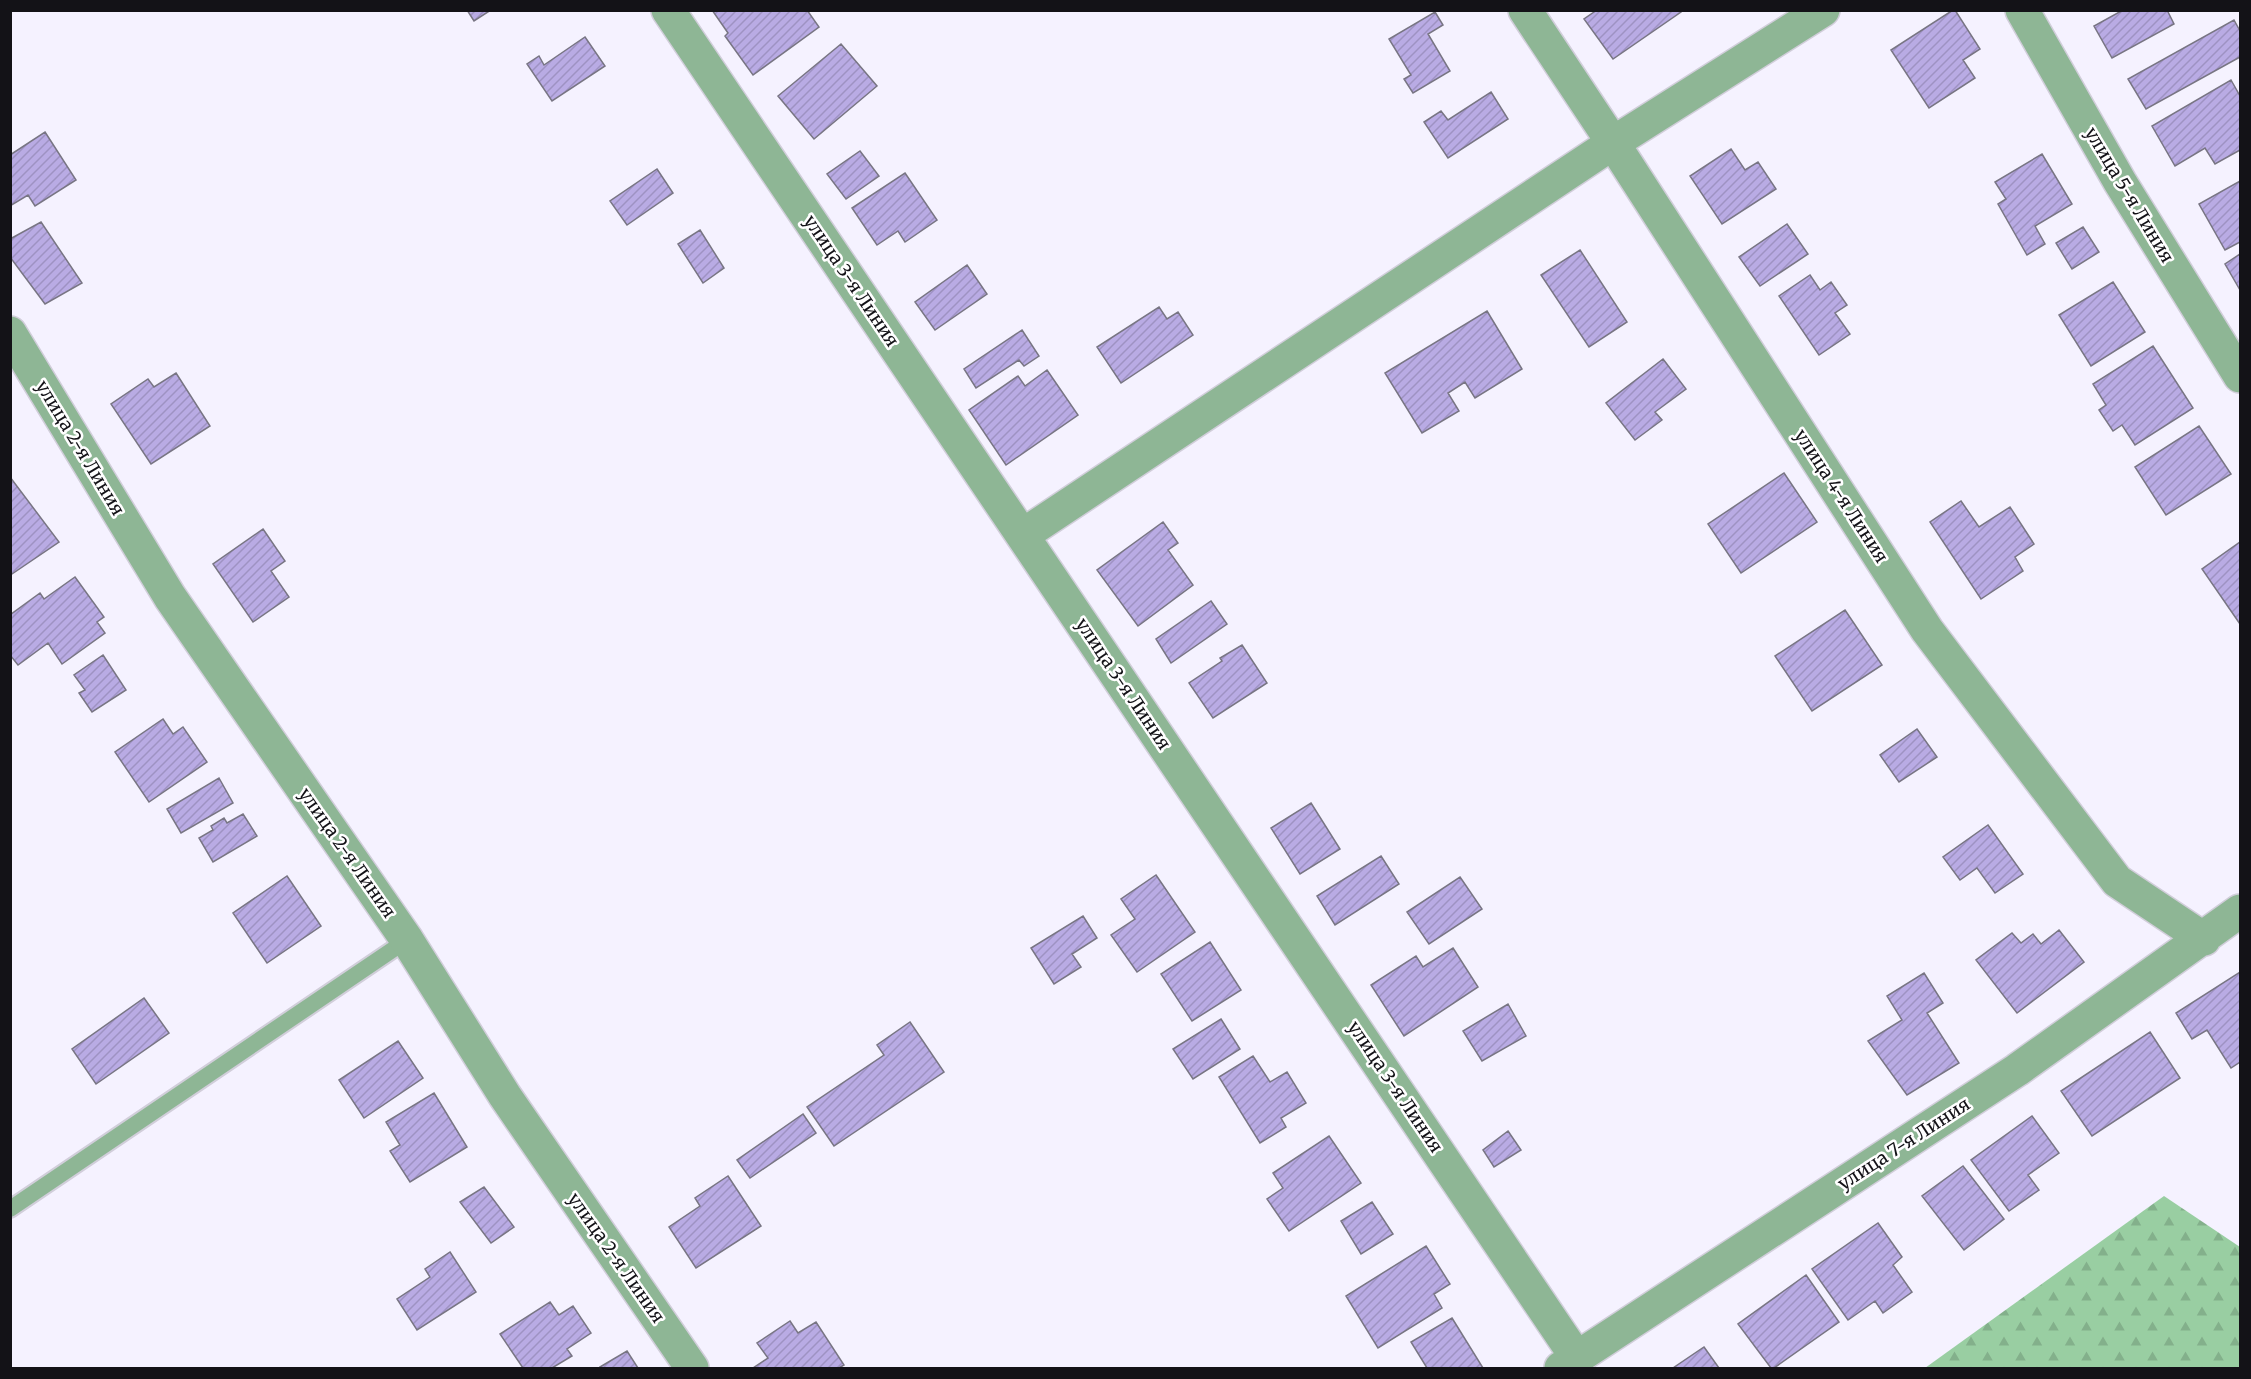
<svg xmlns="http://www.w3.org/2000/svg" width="2251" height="1379" font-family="Merriweather,serif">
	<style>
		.forest { fill: url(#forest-firs) }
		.building { fill: url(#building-hatch); stroke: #787583; stroke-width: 1.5 }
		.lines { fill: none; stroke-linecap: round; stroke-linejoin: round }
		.service-casing { stroke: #d1ceda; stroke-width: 20 }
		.minor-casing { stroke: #d1ceda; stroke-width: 36 }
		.service { stroke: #8eb695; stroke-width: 16 }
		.minor { stroke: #8eb695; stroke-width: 33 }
		.labels { text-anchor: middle; stroke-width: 5; stroke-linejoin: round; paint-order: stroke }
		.street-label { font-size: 18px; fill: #131217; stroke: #fff }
	</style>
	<defs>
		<pattern id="forest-firs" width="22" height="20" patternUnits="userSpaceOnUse" patternTransform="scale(1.5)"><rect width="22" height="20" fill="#99cea2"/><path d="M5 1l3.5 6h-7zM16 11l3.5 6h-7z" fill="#83b08b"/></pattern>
		<pattern id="building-hatch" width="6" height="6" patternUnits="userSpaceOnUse" patternTransform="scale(1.5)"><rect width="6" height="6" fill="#b9abe4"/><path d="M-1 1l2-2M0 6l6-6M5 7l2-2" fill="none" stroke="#9e92c3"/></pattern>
	</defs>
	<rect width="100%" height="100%" fill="#f5f2ff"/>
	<path class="forest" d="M2164 1196 2240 1247V1368H1925Z"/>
	<path class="building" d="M467 10H491L474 21Z
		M712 10H807L819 27 753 75 725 36 728 33Z
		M1597 10H1680L1681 12 1613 59 1584 19Z
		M1953 10H1955L1980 49 1963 60 1975 78 1929 108 1891 50Z
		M2123 10H2167L2174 24 2112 58 2094 26Z
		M1435 12 1443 25 1428 34 1450 71 1413 93 1404 79 1411 75 1389 39Z
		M2234 20 2240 31V57L2146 109 2128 79Z
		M585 37 605 66 552 101 527 64 539 56 544 65Z
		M841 44 877 86 814 139 778 96Z
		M2231 80 2240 96V150L2215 164 2205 148 2175 166 2152 126Z
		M1491 92 1508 119 1448 158 1424 122 1441 111 1448 120Z
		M45 132 76 180 35 206 28 195 10 206V155Z
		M1731 149 1745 170 1758 162 1776 189 1722 224 1690 176Z
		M860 151 879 176 846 199 827 174Z
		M2042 154 2072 204 2035 226 2045 244 2027 255 1998 204 2006 199 1995 182Z
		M657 169 673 193 627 225 610 201Z
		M905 173 937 220 905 242 898 231 877 245 852 208Z
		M2240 181V242L2225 250 2199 204Z
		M41 222 82 283 45 304 10 257V239Z
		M1787 224 1808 254 1760 286 1739 257Z
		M2083 227 2099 252 2072 269 2056 243Z
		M700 230 724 268 703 283 678 244Z
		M1580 250 1627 322 1589 347 1541 275Z
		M2240 254V290L2225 264Z
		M967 265 987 294 935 330 915 302Z
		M1810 275 1820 290 1831 282 1847 305 1835 313 1850 334 1819 355 1779 296Z
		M2113 282 2145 332 2091 366 2059 315Z
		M1159 307 1167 319 1178 312 1193 335 1121 383 1097 347Z
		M1487 311 1522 369 1475 398 1465 382 1448 393 1459 411 1422 433 1385 373Z
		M1022 330 1039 356 1024 366 1019 360 976 388 964 369Z
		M2153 346 2193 408 2135 445 2122 425 2113 431 2099 410 2106 405 2093 384Z
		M1663 359 1686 389 1655 412 1662 420 1635 440 1606 403Z
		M1047 370 1078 415 1006 465 969 410 1018 376 1025 386Z
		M176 373 210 426 151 464 111 404 148 379 154 387Z
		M2199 426 2231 474 2166 515 2135 467Z
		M1784 473 1817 522 1741 573 1708 524Z
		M10 477 59 542 12 574 10 573Z
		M1961 501 1979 527 2010 507 2034 544 2015 557 2023 571 1981 599 1930 522Z
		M1163 522 1178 543 1168 550 1193 585 1138 626 1097 570Z
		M263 529 285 561 271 571 289 597 253 622 213 564Z
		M2240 542V624L2202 569Z
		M75 577 104 617 97 622 105 633 62 664 48 643 18 665 10 655V615L40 593 44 599Z
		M1211 601 1227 624 1171 663 1156 639Z
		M1845 610 1882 665 1812 711 1775 656Z
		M1242 645 1267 683 1213 718 1189 683 1222 661 1220 658Z
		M103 655 126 690 92 712 79 693 85 690 74 675Z
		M163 719 173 734 183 727 207 762 149 802 115 752Z
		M1917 729 1937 757 1899 782 1880 755Z
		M219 778 233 803 181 833 167 809Z
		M1311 803 1340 849 1300 874 1271 828Z
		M243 814 257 836 213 862 199 838 213 830 211 826 224 818 227 823Z
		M1988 825 2023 874 1995 893 1977 868 1960 880 1943 857Z
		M1381 856 1399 884 1335 925 1317 896Z
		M1156 875 1195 932 1137 972 1111 935 1135 919 1121 899Z
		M287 876 321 926 267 963 233 913Z
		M1460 877 1482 909 1429 944 1407 912Z
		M1083 916 1097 938 1072 954 1081 967 1054 984 1031 948Z
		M2059 930 2084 962 2017 1013 1976 960 2012 933 2021 943 2033 934 2041 944Z
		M1210 942 1241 990 1192 1021 1161 974Z
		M1453 948 1478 987 1404 1036 1371 985 1416 956 1423 967Z
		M2240 972V1062L2231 1068 2207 1030 2192 1039 2176 1013Z
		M1924 973 1943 1003 1927 1013 1959 1063 1907 1095 1868 1041 1902 1020 1887 996Z
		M144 998 169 1033 96 1084 72 1049Z
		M1508 1004 1526 1036 1482 1061 1463 1031Z
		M1221 1019 1240 1049 1193 1079 1173 1049Z
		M910 1022 944 1072 834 1146 807 1107 884 1055 877 1045Z
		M2150 1032 2180 1078 2092 1136 2061 1091Z
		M398 1041 423 1078 364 1118 339 1080Z
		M1253 1056 1270 1082 1287 1072 1306 1103 1281 1118 1286 1127 1260 1143 1219 1077Z
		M434 1093 467 1147 410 1182 390 1151 400 1145 386 1122Z
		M803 1114 816 1133 750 1178 737 1160Z
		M2032 1116 2059 1153 2028 1175 2039 1190 2009 1211 1971 1160Z
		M1508 1131 1521 1150 1494 1167 1483 1150Z
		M1329 1136 1361 1183 1289 1231 1267 1199 1283 1188 1273 1173Z
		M1963 1166 2004 1219 1964 1250 1922 1196Z
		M728 1176 761 1226 696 1268 669 1227 700 1206 695 1198Z
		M484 1187 514 1227 491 1243 460 1202Z
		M1372 1202 1393 1234 1361 1254 1341 1221Z
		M1878 1223 1902 1257 1893 1265 1912 1292 1883 1313 1875 1301 1848 1320 1812 1269Z
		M1426 1246 1450 1284 1434 1294 1442 1308 1378 1348 1346 1296Z
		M450 1252 476 1292 417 1330 397 1299 430 1277 425 1269Z
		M1806 1275 1839 1322 1774 1368H1771L1738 1324Z
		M550 1302 559 1315 573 1306 591 1333 567 1349 572 1356 552 1368H523L500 1334Z
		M1452 1318 1483 1368H1427L1411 1342Z
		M790 1321 798 1333 816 1322 844 1365 839 1368H753L768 1358 757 1343Z
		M1704 1347 1719 1368H1673Z
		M627 1351 638 1368H601L600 1367Z"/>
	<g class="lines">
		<defs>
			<path id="service" d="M10 1209 407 940"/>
			<path id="minor" d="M668 10 1577 1358
				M1525 10 1613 143 1927 630 2117 881 2204 939
				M2022 10 2120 182 2240 376
				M10 333 170 597 407 940 505 1096 692 1368
				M1023 535 1613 143 1823 10
				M1561 1368 2017 1070 2240 911"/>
		</defs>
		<use href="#service" class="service-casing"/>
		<use href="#minor" class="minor-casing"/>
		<use href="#service" class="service"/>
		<use href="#minor" class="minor"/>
	</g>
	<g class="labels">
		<g class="street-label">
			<text transform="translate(2129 195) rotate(59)" y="6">улица 5-я Линия</text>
			<text transform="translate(851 281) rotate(56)" y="6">улица 3-я Линия</text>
			<text transform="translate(80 448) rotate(59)" y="6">улица 2-я Линия</text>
			<text transform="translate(1841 496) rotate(57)" y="6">улица 4-я Линия</text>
			<text transform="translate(1123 684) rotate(56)" y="6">улица 3-я Линия</text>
			<text transform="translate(347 853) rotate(55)" y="6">улица 2-я Линия</text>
			<text transform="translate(1395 1087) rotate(56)" y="6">улица 3-я Линия</text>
			<text transform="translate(1904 1144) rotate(-33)" y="6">улица 7-я Линия</text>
			<text transform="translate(616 1258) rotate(55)" y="6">улица 2-я Линия</text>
		</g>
	</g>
	<rect width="2251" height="1379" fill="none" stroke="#131217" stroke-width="24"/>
</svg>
